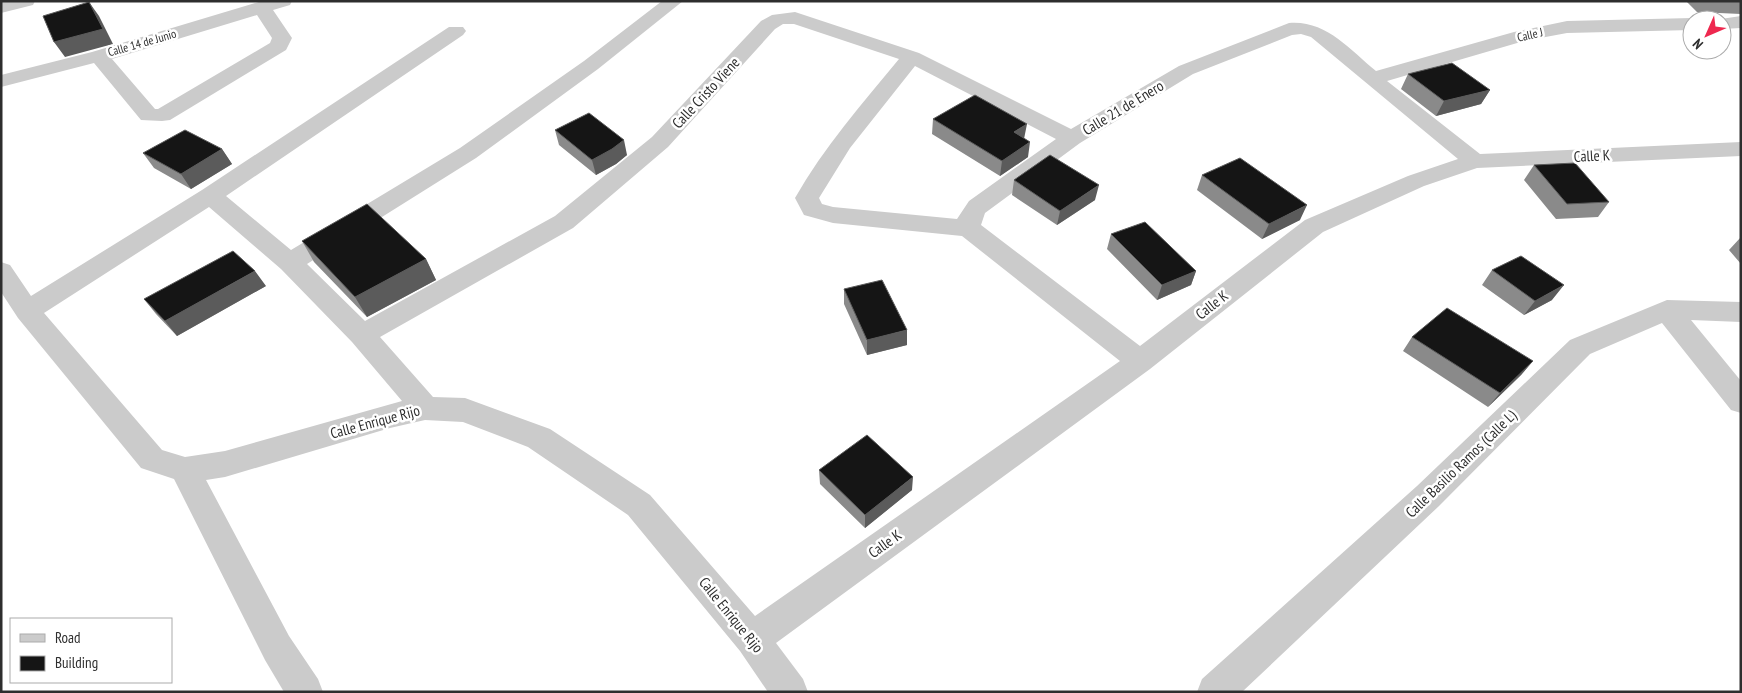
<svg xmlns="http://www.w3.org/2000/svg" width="1742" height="693" font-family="'PT Sans Narrow',sans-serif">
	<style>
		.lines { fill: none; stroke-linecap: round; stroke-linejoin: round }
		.street { fill: #cbcbcb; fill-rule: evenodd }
		.wall { fill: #8a8a8a }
		.shaded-wall { fill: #5b5b5b }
		.building { fill: #151515; stroke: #5b5b5b }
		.labels { text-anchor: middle; stroke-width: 5; stroke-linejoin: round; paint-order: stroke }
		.far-street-label { font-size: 12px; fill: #2e2e2e; stroke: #fff }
		.street-label { font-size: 15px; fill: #2e2e2e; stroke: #fff }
	</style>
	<rect width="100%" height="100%" fill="#fff"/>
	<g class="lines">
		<path class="street" d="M1 1H35L33 5 1 13Z
			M262 1H292L290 5 273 10 292 38 286 50 170 120 162 121 141 120 94 63 1 87V75L92 52ZM257 15 272 38 270 43 158 109H155L112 59Z
			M662 1H683L598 69 476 158 307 264 365 321 555 216 652 137 761 21 772 15 795 12 919 53 1071 129 1179 66 1289 23C1326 20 1349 49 1376 71L1514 32 1567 21 1692 18 1699 20H1692V30L1567 33 1524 41 1387 81 1480 154 1741 142V156L1477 168 1424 186 1323 232 1150 369 776 643 803 679 808 692H768L740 651 628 515 528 447 463 422 425 420 390 428 225 477 206 480 289 636 318 679 323 692H284L265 660 174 479 141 468 18 318 1 292V262L10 265 31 296 202 190 449 27H463L466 31 463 35 226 196 291 250 460 148 584 61ZM783 24H794L899 59C862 104 824 147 795 198L804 215 833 223 962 236 1120 361 755 616 650 495 550 429 465 398 433 397 380 337 573 228 668 147 775 29ZM1301 34 1311 37 1458 159 1408 176 1305 220 1140 346 981 225 985 213 1080 143 1193 74 1292 35ZM915 66 1056 139 969 201 957 219 833 207 822 204 819 198 850 148ZM209 207 281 269 352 342 402 401 225 451 185 457 162 450 44 313Z
			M1741 16V28L1722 29V20H1714Z
			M1667 300 1741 302V322L1691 320 1741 381V413L1731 410 1662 323 1590 354 1439 506 1242 692H1197L1202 679 1417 486 1570 340Z"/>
	</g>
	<path class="wall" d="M1686 1H1741V14L1697 12Z
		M1408 74 1490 90 1481 104 1436 116 1401 89Z
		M933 119 1024 139 1028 157 1000 176 932 134Z
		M555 130 627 155 616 164 596 175 559 145Z
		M222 149 232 164 191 189 154 168 143 153Z
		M1534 165 1609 202 1598 217 1556 219 1524 180Z
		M1202 175 1300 220 1262 239 1197 190Z
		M1014 180 1095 200 1057 225 1012 195Z
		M1111 234 1196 271 1191 285 1157 300 1107 249Z
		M1741 237V264L1729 250Z
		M302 241 426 259 436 280 367 317 314 262Z
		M1492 270 1552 300 1524 315 1482 285Z
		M266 286 177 336 156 314 144 299Z
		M844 289 907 345 867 355 844 304Z
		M1412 337 1533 361 1521 375 1488 407 1403 351Z
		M819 470 912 490 865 528 820 484Z"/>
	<path class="shaded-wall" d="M89 2 99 16 113 44 65 57 54 42Z
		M1490 90 1481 104 1436 116 1444 101Z
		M1027 124 1024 139 1014 132Z
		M624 140 627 155 616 164 596 175 592 160Z
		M1030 142 1028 157 1000 176 1002 161Z
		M222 149 232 164 191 189 181 174Z
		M1099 185 1095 200 1057 225 1060 211Z
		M1307 205 1300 220 1262 239 1269 224Z
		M426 259 436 280 367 317 355 297Z
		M255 271 266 286 177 336 165 321Z
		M1196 271 1191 285 1157 300 1162 285Z
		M1564 285 1552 300 1524 315 1535 301Z
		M907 330V345L867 355V340Z
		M1533 361 1521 375 1488 407 1500 393Z
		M913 477 912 490 865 528V515Z"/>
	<path class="building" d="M89 2 103 29 54 42 43 16Z
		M1452 63 1490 90 1444 101 1408 74Z
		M975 95 1027 124 1014 132 1030 142 1002 161 933 119Z
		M589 113 624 140 612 149 592 160 555 130Z
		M185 130 222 149 181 174 143 153Z
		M1050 155 1099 185 1060 211 1014 180Z
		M1240 158 1307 205 1269 224 1202 175Z
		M1575 163 1609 202 1567 204 1534 165Z
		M367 204 426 259 355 297 302 241Z
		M1145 222 1196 271 1162 285 1111 234Z
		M233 251 255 271 165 321 144 299Z
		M1521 256 1564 285 1535 301 1492 270Z
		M882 280 907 330 867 340 844 289Z
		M1447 308 1533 361 1500 393 1412 337Z
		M867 435 913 477 865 515 819 470Z"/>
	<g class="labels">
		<g class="far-street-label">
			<text transform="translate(1530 35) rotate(-13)" y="4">Calle J</text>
			<text transform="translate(142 43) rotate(-16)" y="4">Calle 14 de Junio</text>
		</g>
		<g class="street-label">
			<text transform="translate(706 93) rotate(-47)" y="5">Calle Cristo Viene</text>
			<text transform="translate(1123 108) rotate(-31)" y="5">Calle 21 de Enero</text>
			<text transform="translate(1592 156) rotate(-3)" y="5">Calle K</text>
			<text transform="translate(1212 305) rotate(-38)" y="5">Calle K</text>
			<text transform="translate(375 422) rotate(-15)" y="5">Calle Enrique Rijo</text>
			<text transform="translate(1461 464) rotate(-44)" y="5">Calle Basilio Ramos (Calle L)</text>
			<text transform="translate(885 544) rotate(-36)" y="5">Calle K</text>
			<text transform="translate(731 615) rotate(51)" y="5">Calle Enrique Rijo</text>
		</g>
	</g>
	<rect width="1742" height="693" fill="none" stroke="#2e2e2e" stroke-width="5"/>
	<rect x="10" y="618" width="162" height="65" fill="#ffffff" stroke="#ababab"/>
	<rect x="20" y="634" width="25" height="8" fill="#cbcbcb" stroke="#ababab"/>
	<text x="55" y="643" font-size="15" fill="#2e2e2e">Road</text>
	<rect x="20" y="656" width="25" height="15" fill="#151515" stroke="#ababab"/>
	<text x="55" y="668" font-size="15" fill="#2e2e2e">Building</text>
	<g transform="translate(1707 35) rotate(225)"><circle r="24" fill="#ffffff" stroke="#ababab"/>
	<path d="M0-4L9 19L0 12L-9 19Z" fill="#ee284f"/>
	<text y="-8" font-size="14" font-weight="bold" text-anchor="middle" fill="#2e2e2e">N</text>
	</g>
</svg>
